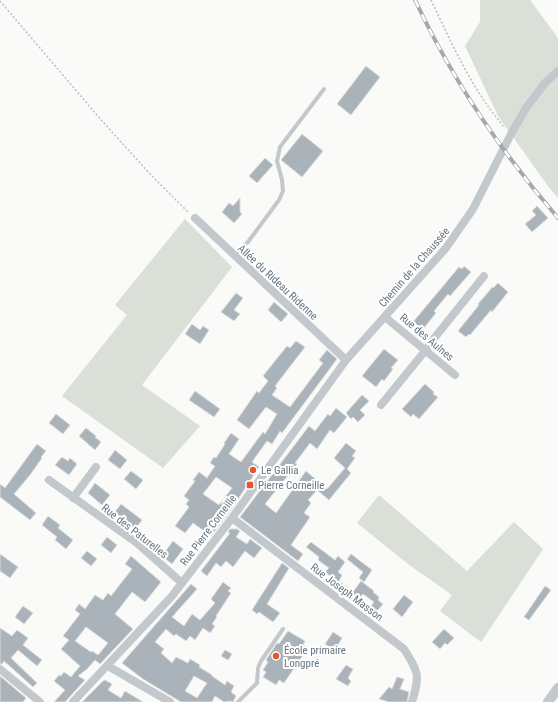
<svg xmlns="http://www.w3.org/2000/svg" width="558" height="702" font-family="'Roboto Condensed',sans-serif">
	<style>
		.green { fill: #dadfd7 }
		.building { fill: #aab3b9; stroke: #dcdcda; fill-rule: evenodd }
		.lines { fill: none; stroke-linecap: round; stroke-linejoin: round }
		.path { stroke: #bbbfc2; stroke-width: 1.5; stroke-dasharray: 2 2; stroke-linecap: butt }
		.service { stroke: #c3c8cc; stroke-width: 4 }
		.minor { stroke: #c3c8cc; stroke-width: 8 }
		.tertiary { stroke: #c3c8cc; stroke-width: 10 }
		.rail-casing { stroke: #a2aab0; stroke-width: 4 }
		.rail { stroke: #fff; stroke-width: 2.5; stroke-dasharray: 8; stroke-linecap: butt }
		.poi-dot { fill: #e4572e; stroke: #fff; stroke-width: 1.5 }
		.labels { text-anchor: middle; stroke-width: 4; stroke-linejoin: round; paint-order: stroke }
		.street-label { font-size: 11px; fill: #657683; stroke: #fff }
		.poi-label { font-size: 11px; fill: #657683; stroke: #fff; text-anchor: start }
	</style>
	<rect width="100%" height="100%" fill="#fafaf8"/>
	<path class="green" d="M480 0H530L558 38V198L550 189 498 116 465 46 480 22Z
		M185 219 232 267 142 385 200 426 163 468 62 396 127 315 115 305Z
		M379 495 467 571 514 522 543 549 481 642 440 611 452 595 408 564 357 523Z"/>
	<path class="building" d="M366 66 380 77 351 115 337 104Z
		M302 134 323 151 302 177 281 160Z
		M265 158 273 165 257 183 249 176Z
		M240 198V212L242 214 234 223 222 212 229 203 233 206Z
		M537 206 548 218 532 232 525 224 536 215 532 211Z
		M464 266 471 272 450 296 448 294 434 311 436 313 423 329 413 322 459 267 462 269Z
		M498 283 508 292 492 312 491 310 470 335 469 334 466 337 458 331 479 305 478 304 490 290 492 287 493 288Z
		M236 293 243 298 234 310 240 314 234 321 221 312Z
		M274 302 288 314 281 322 268 310Z
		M192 324 200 330 203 326 209 330 200 344 185 334Z
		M296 341 305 347 275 386 277 388 272 395 290 407 323 363 319 360 327 350 337 359 282 433 280 431 272 444 267 441 252 462 259 467 231 510 211 536 193 523 185 533 175 526 189 507 186 504 189 500 184 496 195 481 193 480 199 472 207 478 215 466 210 463 214 457 216 458 225 444 224 443 231 433 239 439 229 454 241 462 263 432 265 434 277 414 266 407 249 429 237 420 257 391 259 393 268 381 263 376 287 346 290 348ZM216 477 232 488 219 505 203 494Z
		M384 349 398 360 391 368 393 369 384 381 382 379 376 387 362 376Z
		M425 384 434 392 433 394 438 397 419 419 413 414 411 417 402 409Z
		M195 391 220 409 214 417 189 400Z
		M362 395 369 401 360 410 365 415 358 422 353 417 351 419 346 413Z
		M336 408 347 417 334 433 330 430 317 449 310 443 295 463 297 464 265 504 276 513 306 471 327 489 345 468 334 458 346 443 356 451 352 456 355 458 347 469 351 473 329 500 317 490 308 500 311 503 304 513 310 517 291 545 303 554 298 561 240 517 309 426 315 431 328 414 330 416Z
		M56 414 70 425 63 434 49 423Z
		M86 428 96 436 95 437 101 442 95 450 79 436Z
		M37 444 46 451 41 457 42 458 30 475 14 494 36 513 30 520 0 497V484L5 488Z
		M115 450 127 460 120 469 108 460Z
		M62 457 68 461 70 458 77 464 69 475 55 465Z
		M131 471 143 480 136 489 124 479Z
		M95 483 110 495 102 505 88 493Z
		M121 504 142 520 135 529 115 512Z
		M48 516 60 525 58 528 73 540 66 549 55 540 57 537 42 525Z
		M230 529H237L240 531 236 537 247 544 250 539 262 548 254 558 245 551 233 567 226 561 221 567 216 563 207 576 201 571 230 533 228 532Z
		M107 537 117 545 111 553 101 545Z
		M173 541 183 549 172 564 162 556Z
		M311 542 335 560 338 556 345 562 338 572 342 575 339 581 353 592 361 581 374 591 373 592 379 597 378 600 383 604 372 617 366 613 374 602 363 594 355 604 328 584 333 578 325 572 329 568 318 560 319 557 306 547Z
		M87 551 97 559 91 566 81 558Z
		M0 554 18 567 10 578 0 571Z
		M351 554 372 570 364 582 359 578 363 572 347 559Z
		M131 556 161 582 145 602 132 592 115 614 133 629 100 664 95 660 87 669 78 676 85 680 65 702H54L65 690 54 681 59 675 61 676 64 672 71 677 80 666 61 649 69 640 63 636 80 614 75 610 79 604 85 609 95 595 103 600 108 593 111 596 132 569 125 564ZM86 627 108 643 98 655 92 651 91 652 75 641Z
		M282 563 289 568 267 604 280 613 273 622 259 612 257 614 252 610Z
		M223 582 231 588 228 591 231 593 216 616 217 617 212 624 215 626 210 633 203 628 195 640 190 636 186 641 176 634 174 636 166 629 155 642 164 649 161 653 172 663 176 657 188 663 190 659 200 665 199 667 212 675V676L225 685 227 681 234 686 231 692 236 696 233 702 230 701 224 702 215 696 212 702H181L143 679 122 663 191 584 197 589 172 617 184 626 192 614 200 620 215 603 211 599ZM194 676 207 683 197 698 185 691Z
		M545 586 551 590 529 620 524 617Z
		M404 595 413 602 402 617 393 609Z
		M23 606 33 613 24 624 15 617Z
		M0 628 12 636 17 630 28 638 23 645 42 660 37 666 18 650 11 658 37 683 33 687 4 661 2 664H0Z
		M444 629 454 638 447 645 445 643 440 649 432 642Z
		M288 631 305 641 303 645 308 648 284 683 279 680 276 685 263 677 266 672 263 670 268 662 266 660 277 643 279 644Z
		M333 632 342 638 335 650 325 644Z
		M225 650 232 654 228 660 221 656Z
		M346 665 353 669 348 678 351 681 348 686 336 679Z
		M0 676 26 698 23 702H0Z
		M397 677 404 679 400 689 409 692 407 702H389L379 699 389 687 392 689Z
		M105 680 112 684 108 690 121 698 125 691 143 702H82L103 681Z"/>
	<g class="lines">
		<path class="path" d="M431 0C452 44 472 90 505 128
			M0 1 102 121 150 174 189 213"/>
		<path class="service" d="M234 255 248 242 279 200 283 191 282 180 277 161 280 147 324 89
			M238 702 257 683 258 668 261 661 283 629"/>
		<path class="minor" d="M195 218 346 360
			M385 317 455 375
			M381 405 425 351 432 341 484 276
			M49 480 137 543 182 583
			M73 498 96 467
			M232 518 404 649C419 673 420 675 412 702
			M108 666 170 702
			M0 669 40 702
			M73 702 172 596 232 518 346 360 446 248 473 209 511 134 526 108 545 83 558 71"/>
		<path class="tertiary" d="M548 702 558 688"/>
		<defs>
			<path id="rail" d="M415 0C452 79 501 152 558 218"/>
		</defs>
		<use href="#rail" class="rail-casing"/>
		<use href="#rail" class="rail"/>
	</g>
	<g class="poi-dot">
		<circle cx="253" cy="470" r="4"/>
		<rect x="246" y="481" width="8" height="8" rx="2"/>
		<circle cx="276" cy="656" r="4"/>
	</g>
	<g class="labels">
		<g class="street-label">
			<text transform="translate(414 267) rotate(-49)" y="4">Chemin de la Chaussée</text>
			<text transform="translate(278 282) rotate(43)" y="4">Allée du Rideau Ridenne</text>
			<text transform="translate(427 337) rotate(40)" y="4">Rue des Aulnes</text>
			<text transform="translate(208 530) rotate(-53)" y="4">Rue Pierre Corneille</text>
			<text transform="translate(135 531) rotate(38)" y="4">Rue des Paturelles</text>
			<text transform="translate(347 592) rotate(37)" y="4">Rue Joseph Masson</text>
		</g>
		<g class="poi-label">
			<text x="261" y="474">Le Gallia</text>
			<text x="258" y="489">Pierre Corneille</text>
			<text x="284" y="654">École primaire<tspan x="284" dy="13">Longpré</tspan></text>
		</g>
	</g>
</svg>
